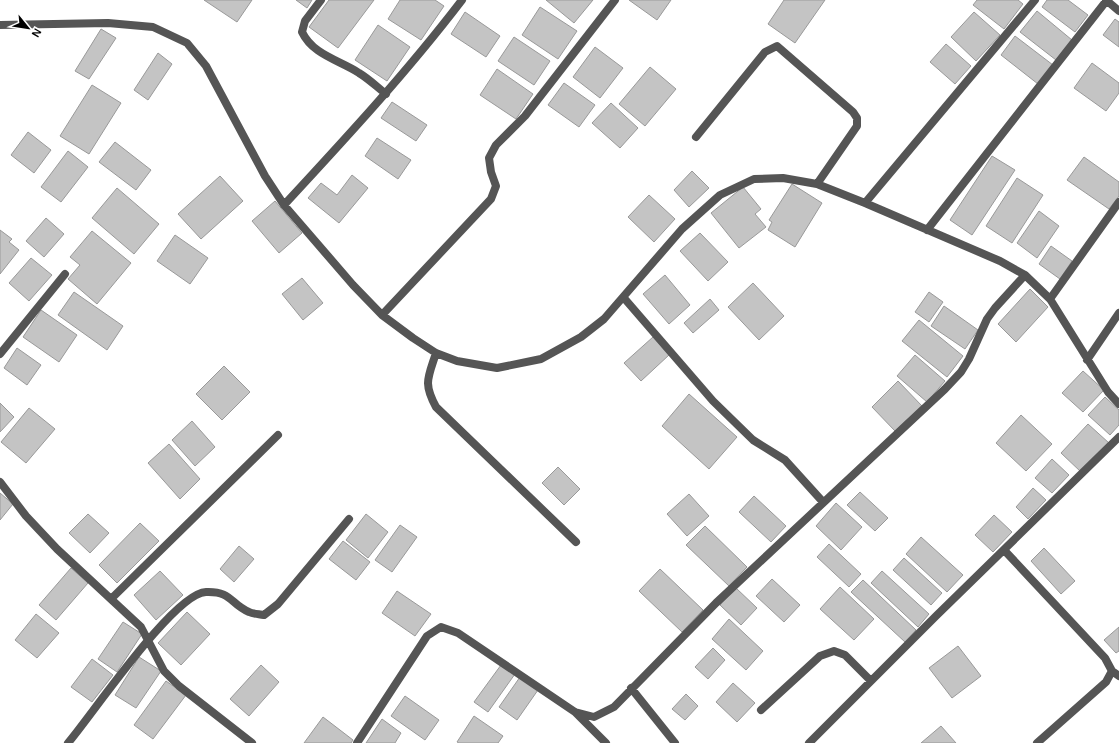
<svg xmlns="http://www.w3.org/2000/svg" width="1119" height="743" font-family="Arial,sans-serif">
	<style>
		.building { fill: #c4c4c4; stroke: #999 }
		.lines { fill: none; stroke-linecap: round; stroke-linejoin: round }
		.minor { stroke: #555; stroke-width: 8 }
	</style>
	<rect width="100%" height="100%" fill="#fff"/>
	<path class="building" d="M204 0H252L237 22Z
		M296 0H312L307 8Z
		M329 0H374L338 48 309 27Z
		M400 0H435L444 6 421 40 388 19Z
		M546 0H593L574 23Z
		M629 0H671L657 20Z
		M784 0H825L795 43 768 24Z
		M977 0H1018L1023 4 1004 29 973 5Z
		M1047 0H1068L1088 15 1075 32 1042 7Z
		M540 7 577 31 558 59 522 35Z
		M1037 11 1072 40 1056 60 1020 32Z
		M465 12 500 36 486 57 451 34Z
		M974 12 1000 35 976 61 951 37Z
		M1115 19 1119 22V47L1103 35Z
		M378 25 410 47 387 81 355 60Z
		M101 29 116 38 89 79 75 71Z
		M1015 36 1053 65 1038 84 1001 55Z
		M514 37 550 61 534 85 498 61Z
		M946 44 971 66 955 84 930 62Z
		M595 47 623 68 600 98 573 77Z
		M158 53 172 64 148 100 134 90Z
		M1092 63 1119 83V93L1106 111 1074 88Z
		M650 67 676 89 645 126 619 104Z
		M497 69 533 94 516 119 480 95Z
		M564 83 595 105 579 127 548 105Z
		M92 85 121 103 89 154 60 136Z
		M392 102 427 125 416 141 381 118Z
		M611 103 638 128 620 148 592 123Z
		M28 132 51 150 34 173 11 155Z
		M377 138 411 160 398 179 365 156Z
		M115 142 151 170 136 190 99 162Z
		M68 151 88 167 61 202 41 187Z
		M992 156 1015 170 972 235 950 220Z
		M1084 157 1119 182V196L1109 209 1067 180Z
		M692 171 709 188 689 207 674 190Z
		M352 175 368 188 339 223 308 198 321 183 337 195Z
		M220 176 243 201 201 239 178 214Z
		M1017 178 1043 195 1012 243 986 226Z
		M792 184 822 203 795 247 768 230 772 222 769 220Z
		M743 187 761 209 755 214 766 227 739 248 711 213Z
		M117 188 159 224 134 254 92 218Z
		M649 195 675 219 654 242 628 217Z
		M275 201 302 233 279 253 252 221Z
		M1039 211 1059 226 1037 258 1017 243Z
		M46 218 64 234 44 257 26 241Z
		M0 230 12 239 9 242 19 250 0 274Z
		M92 231 131 263 97 304 68 279 80 265 70 257Z
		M700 233 728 262 708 281 680 251Z
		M175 235 208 258 190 284 157 261Z
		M1051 246 1072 261 1060 279 1039 264Z
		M31 258 52 275 29 301 9 283Z
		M665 275 690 305 669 324 643 294Z
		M302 278 323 303 303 320 282 294Z
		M753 283 784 316 759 340 728 307Z
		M1030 289 1048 307 1016 342 998 324Z
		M74 292 123 326 107 350 58 315Z
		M929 292 943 302 929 322 915 312Z
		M710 299 719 310 693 333 684 323Z
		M944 306 978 330 965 349 931 326Z
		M41 310 77 335 59 362 23 337Z
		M919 320 963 356 947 377 902 341Z
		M653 337 669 355 641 381 624 363Z
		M17 348 41 365 27 385 4 368Z
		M915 355 945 381 927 402 897 376Z
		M224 366 250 392 222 420 196 394Z
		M1083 371 1104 390 1083 412 1062 393Z
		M898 381 922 406 895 431 872 407Z
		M689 394 737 437 709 469 662 426Z
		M1105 397 1119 410V425L1110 435 1088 415Z
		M0 403 14 417 0 432Z
		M29 408 55 429 26 463 1 442Z
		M1021 415 1052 444 1026 471 996 443Z
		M192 421 215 447 195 466 172 440Z
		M1088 424 1109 443 1081 472 1061 453Z
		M169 444 200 479 180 499 148 463Z
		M1052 459 1069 475 1052 493 1035 478Z
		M558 467 580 489 564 505 542 483Z
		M1033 488 1046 500 1028 519 1016 507Z
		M860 492 888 518 875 531 847 505Z
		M0 493 13 504 0 520Z
		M689 494 709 516 687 536 667 514Z
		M754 496 786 526 771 542 739 512Z
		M836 503 862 527 841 550 816 526Z
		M88 514 109 533 90 553 69 533Z
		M366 514 388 532 368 558 346 540Z
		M994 515 1012 532 993 552 975 535Z
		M140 523 159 541 117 583 99 565Z
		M400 525 417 537 392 572 375 560Z
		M705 526 747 567 729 586 686 545Z
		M921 537 963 575 947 592 906 554Z
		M343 541 370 562 356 580 329 559Z
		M829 544 861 574 849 587 817 557Z
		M239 546 254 559 234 582 220 569Z
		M1044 548 1075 581 1061 594 1031 561Z
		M904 558 942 593 931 605 893 570Z
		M71 568 88 583 56 620 39 605Z
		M660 569 703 610 682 632 639 591Z
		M160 571 183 595 156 620 134 595Z
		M882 571 929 614 918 627 871 583Z
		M772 579 800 605 784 622 756 596Z
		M863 580 916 630 905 642 851 592Z
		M840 587 874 619 854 640 820 609Z
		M736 588 757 608 741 625 720 605Z
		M397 591 431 614 415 636 382 613Z
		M187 612 210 634 181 665 158 643Z
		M36 614 59 633 37 658 15 640Z
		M729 619 763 651 746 670 712 639Z
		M123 622 142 634 117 672 98 659Z
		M1119 627V651L1116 653 1104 640Z
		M958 646 981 676 952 698 929 668Z
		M713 648 725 660 708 679 695 667Z
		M139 657 161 671 136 708 115 695Z
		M92 659 113 675 92 702 71 687Z
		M261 665 279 682 249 716 230 699Z
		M501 665 515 674 488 712 474 702Z
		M520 677 538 690 517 720 499 707Z
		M166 681 186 695 153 739 134 725Z
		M733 683 755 703 737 722 716 702Z
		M686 694 698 706 685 720 672 709Z
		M405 696 439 720 425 740 391 716Z
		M474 716 503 736 498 743H459L457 742Z
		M323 717 353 740 351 743H304Z
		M382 719 401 733 395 743H366Z
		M941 726 956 743H921Z"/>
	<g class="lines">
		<path class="minor" d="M321 0 305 21 302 32C313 55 339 60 359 73 369 79 377 87 386 94
			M1106 0 1119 11
			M0 25 108 23 153 27 187 43 206 66 265 176 284 205 353 285 382 315 413 338 436 353 457 361 497 368 541 359 581 337 604 319 682 229 720 195 754 179 783 178 817 184 865 203 1000 261 1025 275 1050 299 1108 392 1119 404
			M696 137 765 52 777 46 853 112 857 118V126L817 184
			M865 203 1035 0
			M284 205C346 138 407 72 462 0
			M927 230 1107 0
			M624 298 713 401 753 440 785 460 823 502
			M1050 299 1119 202
			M382 315 491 199 496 186 491 172 489 158 496 145 525 116 615 0
			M436 353C428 378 423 383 436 407L576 542
			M0 354 65 274
			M1087 360 1119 313
			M0 482 26 516 57 549 141 627 164 671 179 686 252 743
			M1004 550 1105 658 1112 671 1106 682 1037 743
			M111 599 278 435
			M1112 671 1119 676
			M631 688 675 743
			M761 710 820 656 834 651 845 655 871 681
			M575 712 606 743
			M68 743C92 715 174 593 206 592 232 591 230 604 249 612 253 614 259 614 264 615L278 604 349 519
			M357 743 427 636 441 627 458 633 575 712 594 717 614 707 716 603 945 389 961 372 969 359 987 319 995 308 1025 275
			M809 743 936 616 1119 437"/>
	</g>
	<g transform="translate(28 28) rotate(120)" stroke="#ffffff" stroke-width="3" paint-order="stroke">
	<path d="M0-3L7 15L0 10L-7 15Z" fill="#000000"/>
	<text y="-6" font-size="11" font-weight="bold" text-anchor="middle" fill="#000000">N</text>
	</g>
</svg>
